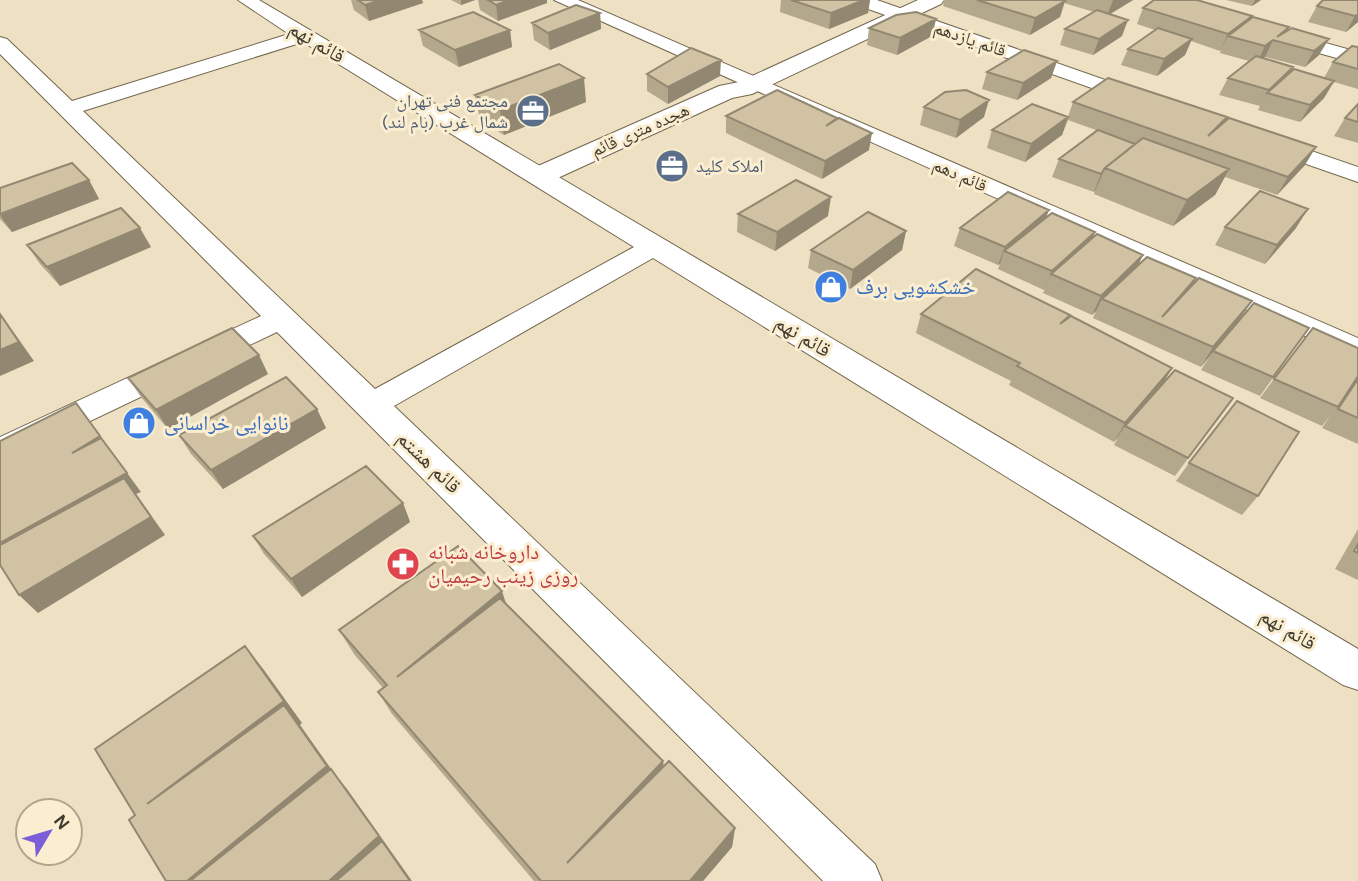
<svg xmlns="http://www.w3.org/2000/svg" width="1358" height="881" font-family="Karla,'Noto Naskh Arabic',sans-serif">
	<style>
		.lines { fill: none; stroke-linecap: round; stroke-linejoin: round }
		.minor-casing { stroke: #72664d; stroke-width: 2 }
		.tertiary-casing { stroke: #72664d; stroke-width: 2 }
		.minor { fill: #fff; fill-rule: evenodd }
		.tertiary { fill: #fff; fill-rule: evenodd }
		.wall { fill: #b3a78c }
		.shaded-wall { fill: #928872 }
		.building { fill: #d0c2a3; stroke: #928872; stroke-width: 2 }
		.labels { text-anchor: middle; stroke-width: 6; stroke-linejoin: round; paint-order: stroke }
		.far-street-label { font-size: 18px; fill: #403b2f; stroke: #faedd0 }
		.far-service-label { font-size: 18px; fill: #4e5e75; stroke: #faedd0; text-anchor: end }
		.street-label { font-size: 21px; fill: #403b2f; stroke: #faedd0 }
		.shop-label { font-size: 21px; fill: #366cbe; stroke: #faedd0; text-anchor: start }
		.health-label { font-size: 21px; fill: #be3a42; stroke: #faedd0; text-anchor: start }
	</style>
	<rect width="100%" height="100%" fill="#ede0c3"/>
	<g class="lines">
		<defs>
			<path id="minor" d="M238 0H259L1358 649V690L1343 685 653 258 394 406 875 864 882 881H823L277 332 0 464V437L261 316 0 54V37L7 39 72 101 289 34ZM303 42 634 247 375 389 83 111Z
				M554 0H578L1358 338V360Z
				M851 0H877L1148 95 1152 99 1141 105 1134 103 854 4Z
				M1279 30 1358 52V64L1272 40 1270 36 1272 32Z
				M1268 136 1358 167V182L1260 148 1257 143 1260 138Z"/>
			<path id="tertiary" d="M918 0H944L941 4 752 94 732 98 549 182H529L525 176 529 170 719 86 739 82Z"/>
		</defs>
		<use href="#minor" class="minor-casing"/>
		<use href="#tertiary" class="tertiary-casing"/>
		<use href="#minor" class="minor"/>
		<use href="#tertiary" class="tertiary"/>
	</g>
	<path class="wall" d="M351 0H422L423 3 369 21 354 10Z
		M451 0H475L461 5Z
		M478 0H547V3L498 21 480 10Z
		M781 0H870L868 13 829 29 780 12Z
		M944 0H1133L1110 14 1122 36 1093 55 1060 45 1065 29 1094 12 1064 3 1060 17 1030 35 943 6Z
		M1226 0H1261L1252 6Z
		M1358 0V22L1346 32 1308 22 1317 6Z
		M1143 8 1252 16 1250 19 1287 31 1319 55 1305 67 1265 57 1263 58 1290 73 1324 78 1333 62 1358 47V89L1334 82 1324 98 1300 122 1258 110 1260 106 1219 95 1228 78 1249 61 1220 53 1221 50 1220 51 1191 41 1185 55 1157 76 1121 65 1128 49 1155 30 1137 24Z
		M600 13 601 29 550 50 534 40 532 23Z
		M936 19 932 36 897 55 867 45 869 28Z
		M419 30H510L512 47 459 67 423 46Z
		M1057 61 1051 78 1017 100 982 89 987 72Z
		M647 74 720 76 668 104 647 91Z
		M475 95 586 102 504 135 480 120Z
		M1073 102 1224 122 1305 165 1277 195 1225 177 1215 195 1173 226 1094 194 1095 191 1094 192 1052 177 1059 159 1096 130 1068 120 1062 135 1025 162 987 148 992 130 1068 117Z
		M1358 104V143L1334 136 1345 118Z
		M924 107 984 117 956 138 920 125Z
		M726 116 837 120 869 150 822 179 726 133Z
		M89 180 99 199 12 232 0 219V188Z
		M738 214 828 216 775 251 737 232Z
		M1046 218 1095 232 1093 238 1143 255 1139 264 1192 286 1252 301 1239 320 1309 328 1260 396 1201 370 1212 353 1201 367 1093 318 1096 311 1092 315 1043 293 1045 289 1044 290 998 269 1000 264 998 265 954 246 960 228Z
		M1225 227 1296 228 1265 264 1215 245Z
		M906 231 902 250 850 289 808 268 811 250Z
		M27 245 151 247 60 286 40 264Z
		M921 314 1069 318 1172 368 1163 383 1219 417 1175 476 1114 445 1118 438 1114 442 1009 385 1011 381 916 333Z
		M1358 348V444L1322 428 1330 416 1322 426 1260 398 1274 379Z
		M268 374 168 429 141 397 128 378Z
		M326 428 223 489 191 454 179 435Z
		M1189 463 1258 496 1242 515 1176 481Z
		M403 503 410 522 302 597 264 554 253 536Z
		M1358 529V580L1335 569Z
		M506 605 663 761 664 766 735 828 732 847 703 881H534L392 714 378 692 383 688 354 654 339 630Z"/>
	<path class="shaded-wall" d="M380 0H422L423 3 369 21 365 5Z
		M461 0H475L461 5Z
		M509 0H547V3L498 21 496 5Z
		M864 0H870L868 13 829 29 831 13Z
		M1113 0H1133L1107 16Z
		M1255 0H1261L1252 6Z
		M1065 1 1060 17 1030 35 1035 18Z
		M600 13 601 29 550 50 548 33Z
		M1358 14V22L1346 32 1355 16Z
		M1252 16 1244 32 1228 36 1220 51 1228 34Z
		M936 19 932 36 897 55 900 38Z
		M1128 20 1122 36 1093 55 1099 39Z
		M510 30 512 47 459 67 455 50Z
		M1192 39 1185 55 1157 76 1164 59Z
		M1329 39 1319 55 1305 67 1314 51Z
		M1273 40 1265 57 1257 63 1265 46Z
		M721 60 720 76 668 104V87Z
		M1057 61 1051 78 1017 100 1023 83Z
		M1293 67 1284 84 1267 93 1259 107 1269 90Z
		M584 78 586 102 504 135 500 110Z
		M1334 81 1324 98 1300 122 1310 105Z
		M989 100 984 117 956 138 960 120Z
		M1068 117 1062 135 1025 162 1031 144Z
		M872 133 869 150 822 179 825 161Z
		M1316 147 1305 165 1277 195 1288 177Z
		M1229 169 1215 195 1173 226 1187 200Z
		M1103 173 1095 191 1094 192 1101 174Z
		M89 180 99 199 12 232 0 215Z
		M831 197 828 216 775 251 777 232Z
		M1308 209 1296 228 1265 264 1277 245Z
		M1049 210 1042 229 1004 251 1000 264 998 265 1005 247Z
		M140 228 151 247 60 286 47 267Z
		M906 231 902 250 850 289 853 270Z
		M1095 232 1087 251 1051 274 1044 290 1052 271Z
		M1143 255 1134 273 1102 299 1096 311 1092 315 1101 296Z
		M1252 301 1239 320 1201 367 1213 347Z
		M0 313 34 361 0 376Z
		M259 355 268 374 168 429 156 410Z
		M1172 368 1161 387 1125 426 1114 442 1125 423Z
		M76 403 141 492 136 494 165 535 38 613 19 595 0 543 87 471Z
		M317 409 326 428 223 489 211 470Z
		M403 503 410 522 302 597 291 579Z
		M502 591 510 616 397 677Z
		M245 646 264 670 302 723 300 725 334 773 347 789 412 881H187L147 804Z
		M663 761 664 782 567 863Z
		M735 828 732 847 703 881H690Z"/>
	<path class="building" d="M358 0H380L365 5Z
		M488 0H509L496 5Z
		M791 0H864L831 13Z
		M977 0H1062L1065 1 1035 18Z
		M1154 0H1197L1252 16 1228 34 1143 8Z
		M1323 0H1358V14L1355 16 1317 6Z
		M576 5 600 13 548 33 532 23Z
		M1097 10 1128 20 1099 39 1065 29Z
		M473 12 510 30 455 50 419 30Z
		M916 12 936 19 900 38 869 28 896 15Z
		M1253 17 1289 27 1277 37 1292 28 1329 39 1314 51 1273 40 1265 46 1228 36Z
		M1158 28 1192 39 1164 59 1128 49Z
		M1352 46 1358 47V69L1333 62Z
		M691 48 721 60 668 87 647 74Z
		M1024 50 1057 61 1023 83 987 72Z
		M1256 56 1293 67 1269 90 1228 78Z
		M559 64 584 78 500 110 475 95Z
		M1294 69 1334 81 1310 105 1267 93Z
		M1108 78 1227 117 1208 136 1229 118 1316 147 1288 177 1073 102Z
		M777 90 837 118 826 126 839 118 872 133 825 161 726 116Z
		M966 90 989 100 960 120 924 107 945 92Z
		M1032 104 1068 117 1031 144 992 130Z
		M1358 104V122L1345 118Z
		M1098 130 1135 144 1105 168 1101 174 1059 159Z
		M1143 138 1229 169 1187 200 1105 168Z
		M72 163 89 180 0 214V188Z
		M796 180 831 197 777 232 738 214Z
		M1260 191 1308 209 1277 245 1225 227Z
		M1008 192 1049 210 1005 247 960 228Z
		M121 208 140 228 47 267 27 245Z
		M868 212 906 231 853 270 811 250Z
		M1052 213 1095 232 1052 271 1004 251Z
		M1097 234 1143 255 1101 296 1051 274Z
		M1147 257 1196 278 1162 317 1199 278 1252 301 1213 347 1102 299Z
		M976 269 1070 315 1060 324 1071 316 1172 368 1125 423 1017 366 1020 363 921 314Z
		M1254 303 1309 328 1273 377 1213 351Z
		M0 314 19 342 0 350Z
		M232 328 259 355 156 410 128 378Z
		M1313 328 1358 348V376L1338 407 1274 379Z
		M1175 370 1233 398 1188 458 1125 426Z
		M286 377 317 409 211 470 179 435Z
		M1358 379V418L1338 409Z
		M1237 401 1299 432 1258 496 1189 463Z
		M76 403 100 436 72 453 101 438 127 473 0 543V441Z
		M366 466 403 503 291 579 253 536Z
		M124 478 151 517 19 595 0 565V545Z
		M1358 544V553L1354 551Z
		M458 546 502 591 397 677 500 598 663 761 567 863 669 761 735 828 690 881H541L378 692 387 685 339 630Z
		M245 646 284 701 147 804 284 705 327 766 187 881H166L129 820 135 815 95 749Z
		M331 769 379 836 329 881H190Z
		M382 841 410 881H336Z"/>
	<defs>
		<symbol id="office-disc" viewBox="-11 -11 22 22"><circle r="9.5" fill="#5c6f8a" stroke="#faedd0"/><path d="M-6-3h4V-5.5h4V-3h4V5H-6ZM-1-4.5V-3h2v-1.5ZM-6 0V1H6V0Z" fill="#fff"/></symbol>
		<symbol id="shop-disc" viewBox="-11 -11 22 22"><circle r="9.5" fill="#3f7fe0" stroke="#faedd0"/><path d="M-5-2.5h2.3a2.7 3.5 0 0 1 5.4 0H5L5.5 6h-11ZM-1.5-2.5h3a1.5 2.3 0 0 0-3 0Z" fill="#fff"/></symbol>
		<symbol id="pharmacy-disc" viewBox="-11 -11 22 22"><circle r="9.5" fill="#e0444e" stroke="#faedd0"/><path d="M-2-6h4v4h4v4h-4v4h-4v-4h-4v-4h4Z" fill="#fff"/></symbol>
	</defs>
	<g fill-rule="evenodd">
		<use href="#office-disc" x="514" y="92" width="38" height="38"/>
		<use href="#office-disc" x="653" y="147" width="38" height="38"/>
		<use href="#shop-disc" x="812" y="268" width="38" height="38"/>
		<use href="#shop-disc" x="120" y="404" width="38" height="38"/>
		<use href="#pharmacy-disc" x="384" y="545" width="38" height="38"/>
	</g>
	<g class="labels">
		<g class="far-street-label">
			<text transform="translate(970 39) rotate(19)" y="6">قائم یازدهم</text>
			<text transform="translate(640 130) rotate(-24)" y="6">هجده متری قائم</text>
			<text transform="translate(960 175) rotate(24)" y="6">قائم دهم</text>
		</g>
		<g class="far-service-label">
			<text x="508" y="107">مجتمع فنی تهران<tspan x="508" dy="21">شمال غرب (بام لند)</tspan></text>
			<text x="696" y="172" text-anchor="start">املاک کلید</text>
		</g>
		<g class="street-label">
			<text transform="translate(317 42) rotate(31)" y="7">قائم نهم</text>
			<text transform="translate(803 336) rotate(31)" y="7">قائم نهم</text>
			<text transform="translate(429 462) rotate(44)" y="7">قائم هشتم</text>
			<text transform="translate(1288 629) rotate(31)" y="7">قائم نهم</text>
		</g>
		<g class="shop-label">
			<text x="856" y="294">خشکشویی برف</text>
			<text x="164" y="430">نانوایی خراسانی</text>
		</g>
		<g class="health-label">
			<text x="428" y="559">داروخانه شبانه<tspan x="428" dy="24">روزی زینب رحیمیان</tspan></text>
		</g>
	</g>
	<g transform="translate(49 832) rotate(52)"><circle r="33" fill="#faedd0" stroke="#b0a690" stroke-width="2"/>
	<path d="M0-5L12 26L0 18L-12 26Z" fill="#7c5ed9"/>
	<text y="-10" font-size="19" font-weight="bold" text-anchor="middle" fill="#403b2f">N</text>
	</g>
</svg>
